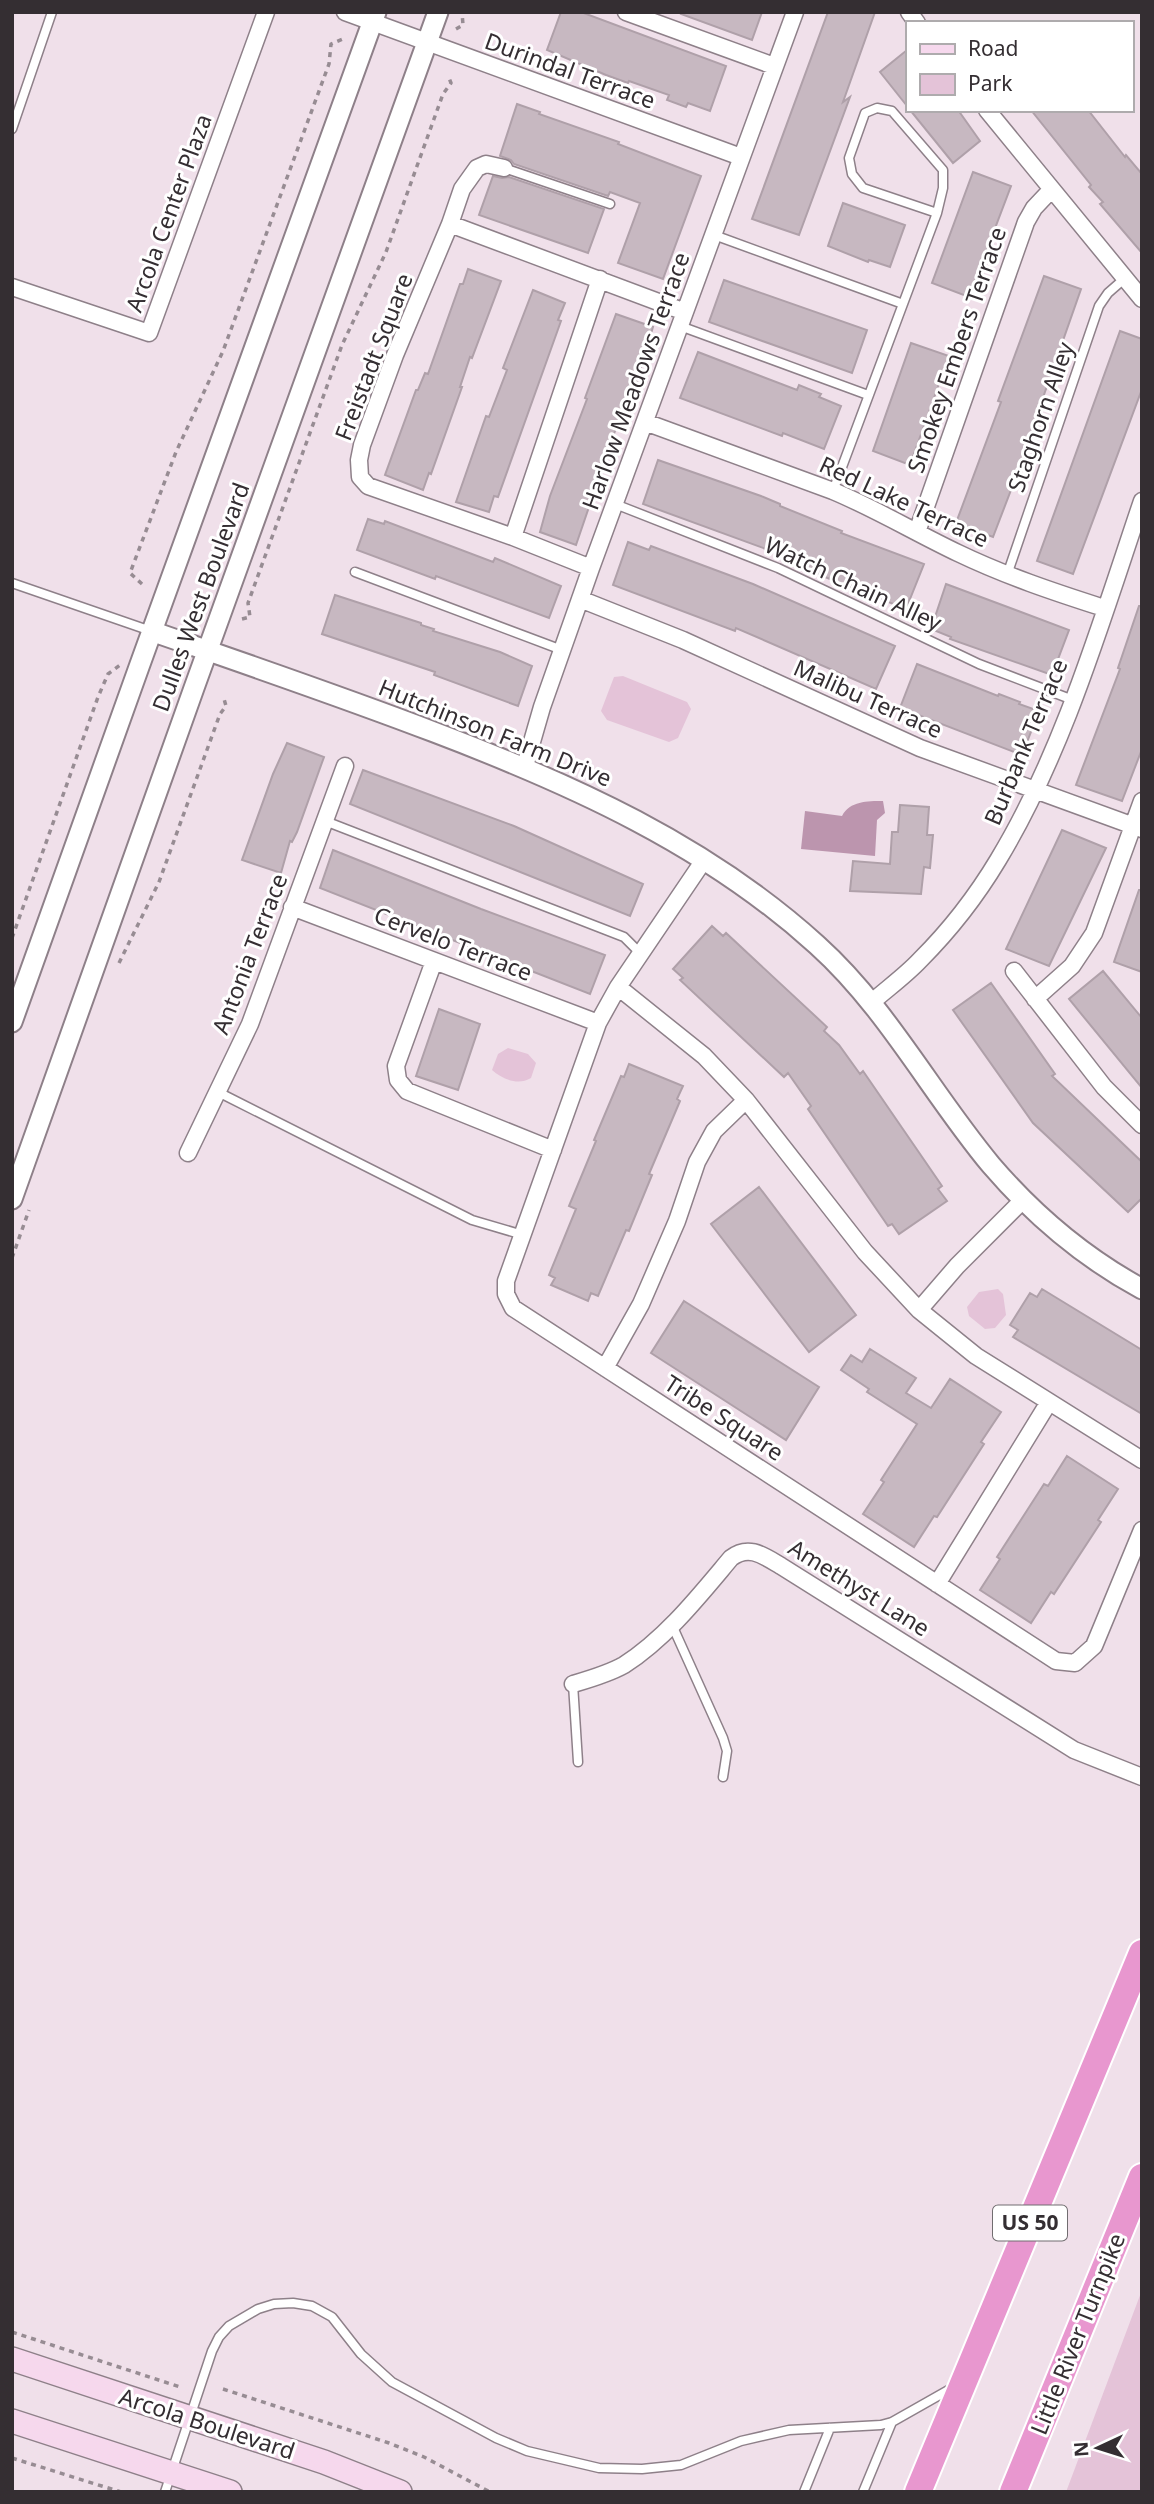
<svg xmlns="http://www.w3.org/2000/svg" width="1154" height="2504" font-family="'Noto Sans',sans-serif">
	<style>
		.green { fill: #e4c3d8 }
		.water { fill: #bc95ae }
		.building { fill: #c7b8c1; stroke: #afa0a9; stroke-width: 2 }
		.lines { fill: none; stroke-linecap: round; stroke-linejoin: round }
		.service-casing { stroke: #8e8089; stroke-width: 11 }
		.minor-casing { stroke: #8e8089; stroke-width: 19 }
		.tertiary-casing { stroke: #8e8089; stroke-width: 23 }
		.secondary-casing { stroke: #8e8089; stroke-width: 26 }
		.trunk-casing { stroke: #fff; stroke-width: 30 }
		.path { stroke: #978c93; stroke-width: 3.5; stroke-dasharray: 5 5; stroke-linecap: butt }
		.service { stroke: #fff; stroke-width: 8 }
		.minor { stroke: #fff; stroke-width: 16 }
		.tertiary { stroke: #fff; stroke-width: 19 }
		.secondary { stroke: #f6d8ed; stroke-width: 23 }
		.trunk { stroke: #e897cf; stroke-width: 26 }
		.labels { text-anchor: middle; stroke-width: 6; stroke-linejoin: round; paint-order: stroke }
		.shield { fill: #fff; stroke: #716d70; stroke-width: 2 }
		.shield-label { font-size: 21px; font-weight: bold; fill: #342e32 }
		.street-label { font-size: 23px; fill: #342e32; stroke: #fff }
	</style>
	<rect width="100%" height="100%" fill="#f0e0ea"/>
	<path class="green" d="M623 676 687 702 691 709 678 738 669 742 607 720 601 711 614 677Z
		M508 1048 528 1054 536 1063 531 1078C518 1086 502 1079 492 1070L498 1054Z
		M998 1289 1003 1294 1006 1315 995 1328 985 1329 969 1316 967 1307 979 1292Z
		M1142 2290V2492H1066Z"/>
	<path class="water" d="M883 801 885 813 877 820 875 856 801 849 805 811 842 816C850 801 867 801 883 801Z"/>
	<path class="building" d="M561 12H581L726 66 710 111 688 103 686 107 667 100 669 95 629 81 628 83 606 75 547 50Z
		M682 12H762L752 40 681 14Z
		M828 12H875L843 102 850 97 799 235 752 219Z
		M907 50V106L880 72Z
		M517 104 540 112 539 114 619 142 618 144 701 176 663 279 618 263 640 203 610 192 608 196 514 164 511 160 500 156Z
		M910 110H958L980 141 953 163Z
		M1031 110H1088L1125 157 1126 155 1142 174V253L1100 204 1103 202 1089 187 1091 185Z
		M973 172 1011 186 969 297 932 283Z
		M493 176 502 178 509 177 604 209 588 253 479 215Z
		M843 203 905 225 890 267 869 260 868 262 828 246Z
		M468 269 501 281 472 358 470 357 460 387H462L431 474 429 473 423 490 385 475 416 390H418L425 373 428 374 460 284H463Z
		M1044 276 1081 289 1032 429 1034 430 993 537 956 523 1001 402 998 401Z
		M724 280 867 330 852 373 709 322Z
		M533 290 565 303 558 320 561 321 498 497 494 496 489 512 456 502 486 416 489 417 507 370 503 368Z
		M616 314 653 327 638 378 619 429 616 428 576 545 540 532 550 496 587 399 585 398Z
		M1120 331 1142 339V389L1073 574 1037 561Z
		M911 343 949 356 910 465 873 451Z
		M698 352 797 390 799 385 821 394 819 397 841 406 824 449 783 433 782 436 680 398Z
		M658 460 761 496 780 504V506L842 531 841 533 924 564 906 609 825 577 784 559 785 556 643 504Z
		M368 519 384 524 385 521 493 562 495 558 561 586 549 618 436 576 435 579 357 550Z
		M628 542 649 550 651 546 753 584 895 646 876 689 736 628 735 631 613 585Z
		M946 584 1069 630 1052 675 950 639 951 637 931 629Z
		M335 595 421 623V625L434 629 433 631 500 652 532 666 518 706 434 675 435 672 322 634Z
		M1139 606H1142V749L1122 801 1076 785 1120 669 1118 668Z
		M917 664 998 696 999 694 1020 702 1019 704 1039 711 1022 755 900 708Z
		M287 743 324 757 297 832 292 842 290 841 281 873 242 860 273 774Z
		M363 770 514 826 643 884 630 916 350 804Z
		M900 805 929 807 927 835H933L930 868 924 867 921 894 850 891 853 861 890 864 892 832H898Z
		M1062 830 1106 848 1049 966 1006 949Z
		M333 850 481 909 605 955 590 994 320 888Z
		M1139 890H1142V972L1114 962Z
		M712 926 723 936 726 933 827 1027 824 1031 839 1045 860 1074 863 1071 942 1186 938 1189 947 1201 899 1234 892 1224 888 1226 808 1109 811 1106 788 1073 784 1077 680 980 683 978 673 969Z
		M1103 971 1142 1018V1088L1069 999Z
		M991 983 1055 1074 1052 1076 1142 1162V1198L1128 1212 1033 1123 953 1010Z
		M439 1009 480 1024 458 1090 416 1076Z
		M629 1064 683 1086 677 1099 680 1101 649 1174 652 1175 629 1231 626 1230 598 1296 591 1293 588 1301 551 1285 555 1278 549 1275 576 1209 569 1206 596 1141 594 1140 621 1076 624 1077Z
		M759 1187 856 1315 809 1352 711 1224Z
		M1042 1289 1142 1350V1414L1013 1337 1018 1330 1010 1325 1030 1293 1037 1297Z
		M684 1301 819 1387 786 1440 651 1353Z
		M870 1349 916 1378 906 1393 931 1408 950 1379 1001 1412 981 1442 984 1444 937 1517 934 1516 914 1547 863 1514 884 1482 881 1480 917 1424 867 1392 869 1389 841 1370 851 1355 862 1362Z
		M1067 1456 1118 1489 1098 1520 1101 1522 1054 1594 1051 1592 1031 1623 980 1590 1000 1559 997 1557 1044 1484 1048 1486Z"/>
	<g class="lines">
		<defs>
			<path id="service" d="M12 129 52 12
				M504 168 610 204
				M714 235 903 304
				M680 326 868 395
				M833 491 937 213 943 188V170L892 111 877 108 865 113 849 158 852 174 863 188 937 213
				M615 504 778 568 979 664 1073 700
				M355 572 562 650
				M1007 575 1099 306 1108 293 1124 279
				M12 583 151 631
				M325 821 624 937 640 953
				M218 1092 472 1220 523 1235
				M672 1625 723 1738 727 1751 723 1777
				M573 1684 578 1762
				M165 2492 212 2351 219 2337 229 2326 258 2309 274 2304 293 2303 312 2306 332 2317 361 2354 392 2382 496 2438 527 2451 599 2468 642 2469 681 2465 741 2441 789 2430 881 2425 892 2422 952 2388
				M804 2492 830 2428
				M863 2492 892 2422"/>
			<path id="minor" d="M345 12 741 157
				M626 12 774 66
				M909 12 917 23
				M987 110 1142 299
				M504 168 486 164 477 168 462 189 450 224 395 355 362 445 359 460 360 477 368 486 513 537 591 568
				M450 224 685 312
				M12 287 149 333 266 12
				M645 422 833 491C876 509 916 533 958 553 1006 576 1054 592 1104 608
				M917 532 1026 222 1034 208 1051 190
				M513 537 600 279
				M580 599 683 640 920 748 1142 829
				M525 766 542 707 591 568 795 12
				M704 860 618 987 598 1023 506 1281V1294L513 1308 1056 1661 1075 1663 1094 1646 1142 1530
				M292 907 598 1023
				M434 961 396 1066 398 1080 407 1091 553 1150
				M1014 971 1104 1087 1142 1125
				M618 987 704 1056 746 1100 865 1252 919 1310 976 1356 1142 1460
				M1035 999 1072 966 1094 933 1142 801
				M872 1002C888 988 906 975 920 960 949 931 977 895 998 860 1063 753 1102 619 1142 501
				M188 1153 250 1024 345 766
				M919 1310 957 1266 1023 1200
				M605 1368 641 1304 677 1221 697 1162 714 1131 746 1100
				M937 1584 1049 1402
				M573 1684C590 1679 608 1674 624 1665 666 1638 699 1596 731 1558 749 1544 764 1556 781 1566L1074 1750 1142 1777"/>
			<path id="tertiary" d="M151 631C246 664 340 696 434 732 571 784 707 845 817 945 887 1008 931 1093 991 1165 1033 1214 1085 1258 1142 1289
				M12 1022 139 667 376 12
				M12 1199 194 688 438 12"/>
			<path id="secondary" d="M12 2359 324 2462 400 2492
				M12 2421 230 2492"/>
			<path id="trunk" d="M918 2492 1142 1953
				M1013 2492 1142 2177"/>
		</defs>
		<use href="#service" class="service-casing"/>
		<use href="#minor" class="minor-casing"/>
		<use href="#tertiary" class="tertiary-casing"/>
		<use href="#secondary" class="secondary-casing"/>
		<use href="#trunk" class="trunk-casing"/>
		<path class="path" d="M456 29 463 25 462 12
			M142 584 130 573 176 452 223 351 329 64 331 44 345 38
			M242 619 250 617 248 603 342 345 386 252 443 94 451 83 449 78
			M12 938 98 697 108 674 120 665
			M119 963 159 882 220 714 226 706 224 699
			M12 1258 29 1210
			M12 2332 180 2387
			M223 2389 389 2443 424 2457 490 2492
			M12 2458 121 2492"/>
		<use href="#service" class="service"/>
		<use href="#minor" class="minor"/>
		<use href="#tertiary" class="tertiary"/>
		<use href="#secondary" class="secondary"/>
		<use href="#trunk" class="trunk"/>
	</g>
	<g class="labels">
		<rect class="shield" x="993" y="2205.5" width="74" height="35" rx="5"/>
		<g class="shield-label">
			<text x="1030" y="2230">US 50</text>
		</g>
		<g class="street-label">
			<text transform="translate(570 71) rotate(20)" y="8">Durindal Terrace</text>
			<text transform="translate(169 213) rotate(-70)" y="8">Arcola Center Plaza</text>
			<text transform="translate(957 350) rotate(-71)" y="8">Smokey Embers Terrace</text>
			<text transform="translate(374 357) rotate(-69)" y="8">Freistadt Square</text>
			<text transform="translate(636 381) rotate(-70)" y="8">Harlow Meadows Terrace</text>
			<text transform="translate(1041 417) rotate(-71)" y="8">Staghorn Alley</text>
			<text transform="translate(904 502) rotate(25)" y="8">Red Lake Terrace</text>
			<text transform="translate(853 584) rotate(25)" y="8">Watch Chain Alley</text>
			<text transform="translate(201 597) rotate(-70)" y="8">Dulles West Boulevard</text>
			<text transform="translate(868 699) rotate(24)" y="8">Malibu Terrace</text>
			<text transform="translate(495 733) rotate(22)" y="8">Hutchinson Farm Drive</text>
			<text transform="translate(1026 742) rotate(-67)" y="8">Burbank Terrace</text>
			<text transform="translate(453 944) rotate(21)" y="8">Cervelo Terrace</text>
			<text transform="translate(250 954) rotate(-69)" y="8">Antonia Terrace</text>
			<text transform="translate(724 1418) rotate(33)" y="8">Tribe Square</text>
			<text transform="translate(859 1588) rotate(32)" y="8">Amethyst Lane</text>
			<text transform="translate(1078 2334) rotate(-68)" y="8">Little River Turnpike</text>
			<text transform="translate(207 2424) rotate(18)" y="8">Arcola Boulevard</text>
		</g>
	</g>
	<rect width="1154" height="2504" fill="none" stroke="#342e32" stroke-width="28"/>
	<rect x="906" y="21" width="228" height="91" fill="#ffffff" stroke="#aeabad" stroke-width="2"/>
	<rect x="920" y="44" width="35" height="10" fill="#f6d8ed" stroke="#aeabad" stroke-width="2"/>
	<text x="968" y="56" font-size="21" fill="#342e32">Road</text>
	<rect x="920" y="74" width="35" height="21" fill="#e4c3d8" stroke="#aeabad" stroke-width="2"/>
	<text x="968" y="91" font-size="21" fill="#342e32">Park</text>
	<g transform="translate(1098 2448) rotate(266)" stroke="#ffffff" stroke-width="5" paint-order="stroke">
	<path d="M0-5L12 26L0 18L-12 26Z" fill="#342e32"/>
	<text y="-10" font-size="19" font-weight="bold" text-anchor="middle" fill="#342e32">N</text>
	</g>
</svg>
